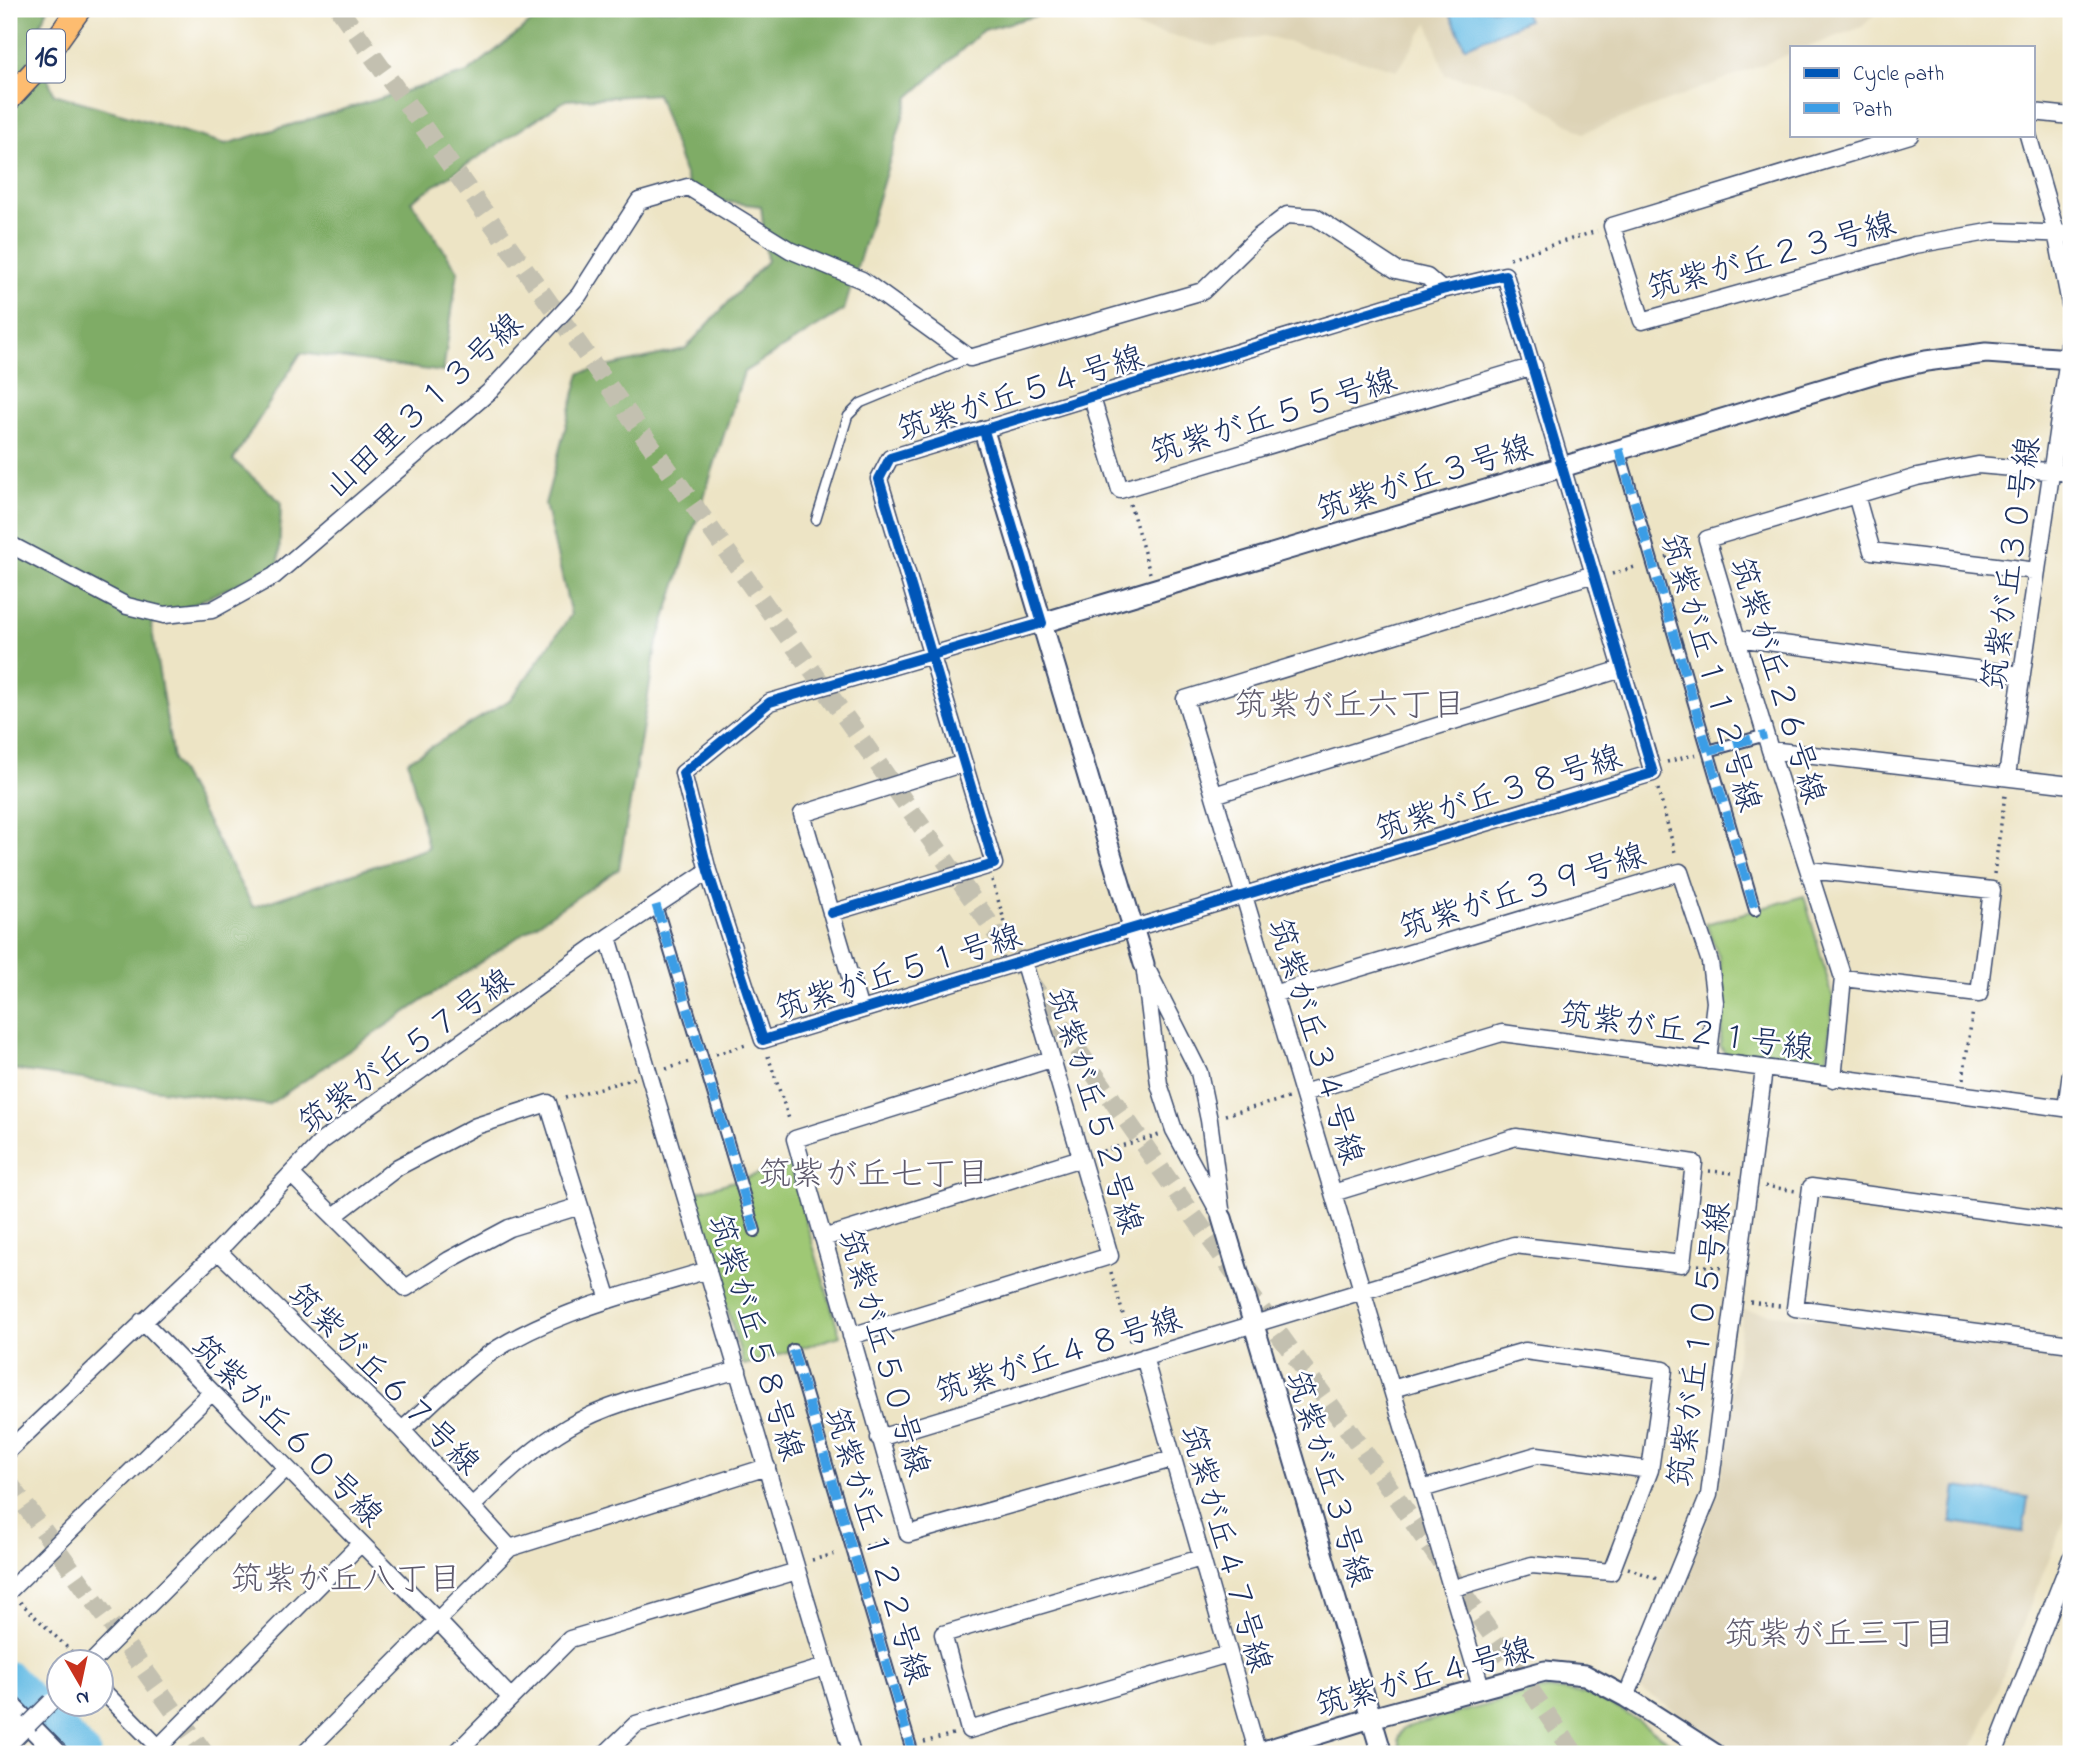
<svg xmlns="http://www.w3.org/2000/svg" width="2080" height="1763" font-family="'Indie Flower','Klee One',sans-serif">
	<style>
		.built { fill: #ddd3b6 }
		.green { fill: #9fc874; stroke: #5d7c69; stroke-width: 2 }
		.forest { fill: #7fac66; stroke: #4d6e62; stroke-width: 2; fill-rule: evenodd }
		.water { fill: #69bde5; stroke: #4276a2; stroke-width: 2 }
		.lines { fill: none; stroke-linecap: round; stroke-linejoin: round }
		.river { stroke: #69bde5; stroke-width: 35 }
		.tertiary-tunnel { stroke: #c3c0b0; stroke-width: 19; stroke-dasharray: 19 10; stroke-linecap: butt }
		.service-casing { stroke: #3a4a6d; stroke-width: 11 }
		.pedestrian-casing { stroke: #3a4a6d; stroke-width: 14 }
		.minor-casing { stroke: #3a4a6d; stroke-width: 19 }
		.tertiary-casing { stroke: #3a4a6d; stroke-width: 23 }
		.primary-casing { stroke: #3a4a6d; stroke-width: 26 }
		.path { stroke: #3a4a6d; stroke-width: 3.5; stroke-dasharray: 2 5; stroke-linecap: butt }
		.service { stroke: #fff; stroke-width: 8 }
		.pedestrian { stroke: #fff; stroke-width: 10 }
		.minor { stroke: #fff; stroke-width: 16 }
		.tertiary { stroke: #fff; stroke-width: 19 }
		.primary { stroke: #fdbc6f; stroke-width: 23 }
		.minor-bridge-casing { stroke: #3a4a6d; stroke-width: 19; stroke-linecap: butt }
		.minor-bridge { stroke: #fff; stroke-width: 16 }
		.quiet { stroke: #3b9de6; stroke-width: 9; stroke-dasharray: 18 9; stroke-linecap: butt }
		.cycleway-casing { stroke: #fff; stroke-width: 15 }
		.cycleway { stroke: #0057b8; stroke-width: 10 }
		.labels { text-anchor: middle; stroke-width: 5; stroke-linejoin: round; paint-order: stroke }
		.shield { fill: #fff; stroke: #5f6d8e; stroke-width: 2 }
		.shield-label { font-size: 30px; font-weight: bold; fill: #1b2f5e }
		.street-label { font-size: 32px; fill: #1b2f5e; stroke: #fff }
		.neighbourhood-label { font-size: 33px; fill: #5e5a6c; stroke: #fff }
	</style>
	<rect width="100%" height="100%" fill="#fff"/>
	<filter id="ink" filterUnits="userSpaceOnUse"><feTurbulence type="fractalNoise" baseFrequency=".0143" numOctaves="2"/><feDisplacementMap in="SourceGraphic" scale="14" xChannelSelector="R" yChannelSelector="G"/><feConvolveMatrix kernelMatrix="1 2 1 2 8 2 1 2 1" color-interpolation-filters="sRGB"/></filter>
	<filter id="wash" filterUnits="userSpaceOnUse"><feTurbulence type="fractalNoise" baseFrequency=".00686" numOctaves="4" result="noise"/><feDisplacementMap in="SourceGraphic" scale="28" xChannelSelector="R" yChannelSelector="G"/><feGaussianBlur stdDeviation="1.57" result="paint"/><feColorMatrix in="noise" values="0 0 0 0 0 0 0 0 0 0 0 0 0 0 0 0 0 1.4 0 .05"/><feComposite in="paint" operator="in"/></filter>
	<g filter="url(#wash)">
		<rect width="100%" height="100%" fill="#ede4c5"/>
		<path class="built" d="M1093 9H1880L1862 27 1808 47H1791V54L1583 133 1514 89 1445 75 1428 22 1398 70 1264 36 1214 46 1092 17Z
			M1743 1310 2071 1352V1504L1971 1754H1742L1640 1689 1718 1493Z"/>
		<path class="green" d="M1804 896 1833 998 1827 1061 1819 1068 1727 1056 1720 1046 1725 1003 1719 957 1706 924Z
			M789 1165 840 1336 744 1365 693 1193Z
			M1546 1689 1586 1694 1621 1710 1689 1754H1402L1398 1739 1403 1728Z"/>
		<path class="forest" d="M9 9H48L33 39 54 94 226 144 467 73 548 9H1061L984 30 909 97 844 310 744 372 656 647 619 869 268 1105 9 1069ZM657 94 693 198 761 206 767 261 685 349 580 373 545 504 571 615 511 699 408 761 428 848 253 907 173 759 151 624 279 564 281 502 233 460 301 353 443 372 458 271 411 201 566 100Z"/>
		<path class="water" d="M1448 9H1523L1528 20 1465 47Z
			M1956 1487 2028 1497 2023 1532 1951 1522Z"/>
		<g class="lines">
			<path class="river" d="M9 1679 83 1754"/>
		</g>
	</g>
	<g filter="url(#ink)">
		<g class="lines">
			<path class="tertiary-tunnel" d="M339 9 853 728 1192 1214 1360 1446 1575 1754
				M9 1483 205 1754"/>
			<defs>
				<path id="service" d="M816 520 848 416 861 403 970 358"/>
				<path id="pedestrian" d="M1619 449 1755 910
					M1708 751 1766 735
					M656 905 755 1231
					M793 1350 913 1754"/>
				<path id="minor" d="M2033 112 2071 116
					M1910 135 1612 226 1642 321 1915 245 1994 231 2071 234
					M1092 398 1120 490 1534 366
					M1856 495 1872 551 2037 571
					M9 544 127 606 164 615 212 610 274 576 489 392 579 295 639 201 688 187 790 250 862 280 970 358 1203 291 1258 237 1287 215 1315 217 1396 270 1427 277 1442 290
					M1736 638 2022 675
					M1770 750 2071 785
					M2007 776 2068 358 2071 309 2056 232 2028 135
					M1214 795 1622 669
					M1809 870 1992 890 1979 994 1843 978
					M831 913 994 864 879 479 890 458 1442 290 1505 275 1653 773C1356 862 1059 949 763 1040L708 871 683 773 770 702 1042 623
					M608 937 852 1754
					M1144 964 1159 1084 1174 1130 1222 1218
					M1149 973 1199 1072 1209 1120 1221 1209
					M1273 994 1680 872 1710 962 1715 1002 1708 1061
					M860 1010 802 814 964 763
					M1051 1059 795 1139 908 1534 1172 1459
					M1833 1079 1843 978 1770 750 1707 539 1917 477 1978 465 2071 473
					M1303 1093 1502 1033 2071 1109
					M2066 1108 2071 1073
					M291 1174 406 1288 449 1260 509 1228 580 1206
					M334 1216 398 1167 476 1126 548 1103 609 1300
					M2071 1222 1811 1187 1795 1308 2071 1344
					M823 1238 1081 1158
					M218 1251 402 1430 510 1548
					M142 1321 438 1621 511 1698
					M851 1336 1110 1256 1023 960
					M1144 1357 1258 1754
					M1392 1389 1525 1351 1664 1370 1650 1470 1611 1572 1532 1565 1451 1589
					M402 1430C427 1408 451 1383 478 1362 539 1315 635 1292 708 1270
					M879 1438 1514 1245 1682 1264 1694 1163 1516 1137 1333 1193
					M9 1450 218 1251 322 1141 608 937 708 871
					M1422 1489 1537 1455 1650 1470
					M472 1506C502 1478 532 1448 568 1427 615 1399 685 1386 738 1370
					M1201 1558 943 1634 969 1730 1228 1654
					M9 1591 212 1392
					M92 1662 286 1468
					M1481 1687 1185 699 1594 574
					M102 1690 164 1753
					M1626 1697 1709 1495 1764 1069
					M9 1744 29 1724
					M159 1747 361 1543
					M304 1754 510 1548 767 1467
					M455 1754 570 1639 797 1571
					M605 1754 636 1724 825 1667
					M1994 1754 2071 1558"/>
				<path id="tertiary" d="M984 431 1042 623
					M1144 964 1042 623 1879 372 1926 361 1986 353 2071 359
					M1222 1218 1382 1754
					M9 1704 58 1754
					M1254 1754 1371 1718 1545 1671 1585 1675 1626 1697 1715 1754"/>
				<path id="primary" d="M9 99 34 72 79 9"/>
			</defs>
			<use href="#service" class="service-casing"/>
			<use href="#pedestrian" class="pedestrian-casing"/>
			<use href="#minor" class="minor-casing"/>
			<use href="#tertiary" class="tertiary-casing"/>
			<use href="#primary" class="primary-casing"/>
			<path class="path" d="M1510 258 1597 231
				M1130 504 1150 573
				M1666 558 1692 550
				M1612 574 1638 566
				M1667 762 1697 754
				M1658 789 1676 856
				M1994 874 2005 795
				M992 880 1012 946
				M716 1054 749 1044
				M768 1056 790 1122
				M666 1069 689 1062
				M1963 1079 1973 1010
				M565 1098 635 1078
				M1225 1115 1288 1098
				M1096 1153 1159 1135
				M1709 1171 1733 1173
				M1765 1186 1796 1191
				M1698 1265 1722 1268
				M1111 1272 1132 1346
				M1750 1302 1780 1306
				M1681 1372 1708 1376
				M866 1546 893 1539
				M812 1560 839 1553
				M1628 1568 1657 1579
				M20 1602 78 1658
				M924 1742 953 1734
				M880 1754 896 1750"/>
			<use href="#service" class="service"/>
			<use href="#pedestrian" class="pedestrian"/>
			<use href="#minor" class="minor"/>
			<use href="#tertiary" class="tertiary"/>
			<use href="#primary" class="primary"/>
			<defs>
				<path id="minor-bridge" d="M29 1724 51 1702"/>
			</defs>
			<use href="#minor-bridge" class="minor-bridge-casing"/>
			<use href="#minor-bridge" class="minor-bridge"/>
			<path class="quiet" d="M1619 449 1755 910
				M1708 751 1766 735
				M656 905 755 1231
				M793 1350 913 1754"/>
			<defs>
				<path id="cycleway" d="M831 913 994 864 879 479 890 458 1442 290 1505 275 1653 773C1356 862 1059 949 763 1040L708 871 683 773 770 702 1042 623 984 431"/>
			</defs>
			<use href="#cycleway" class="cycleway-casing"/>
			<use href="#cycleway" class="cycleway"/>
		</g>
	</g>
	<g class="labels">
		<rect class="shield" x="27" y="29.5" width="38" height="53" rx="5"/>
		<g class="shield-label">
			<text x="46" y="66">16</text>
		</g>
		<g class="street-label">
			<text transform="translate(1771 255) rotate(-15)" y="11">筑紫が丘２３号線</text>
			<text transform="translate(1020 392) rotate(-17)" y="11">筑紫が丘５４号線</text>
			<text transform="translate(423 405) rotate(-43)" y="11">山田里３１３号線</text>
			<text transform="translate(1273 415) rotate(-17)" y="11">筑紫が丘５５号線</text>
			<text transform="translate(1424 477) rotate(-17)" y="11">筑紫が丘３号線</text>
			<text transform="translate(2010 563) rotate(-82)" y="11">筑紫が丘３０号線</text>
			<text transform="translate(1712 672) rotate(74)" y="11">筑紫が丘１１２号線</text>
			<text transform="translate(1779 680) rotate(73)" y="11">筑紫が丘２６号線</text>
			<text transform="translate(1498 792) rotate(-17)" y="11">筑紫が丘３８号線</text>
			<text transform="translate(1522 890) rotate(-17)" y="11">筑紫が丘３９号線</text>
			<text transform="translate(898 971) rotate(-17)" y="11">筑紫が丘５１号線</text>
			<text transform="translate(1687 1030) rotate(8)" y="11">筑紫が丘２１号線</text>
			<text transform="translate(1317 1041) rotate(73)" y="11">筑紫が丘３４号線</text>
			<text transform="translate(405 1050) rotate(-36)" y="11">筑紫が丘５７号線</text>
			<text transform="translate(1096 1110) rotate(73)" y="11">筑紫が丘５２号線</text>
			<text transform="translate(757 1337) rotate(73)" y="11">筑紫が丘５８号線</text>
			<text transform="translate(1698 1344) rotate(-82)" y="11">筑紫が丘１０５号線</text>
			<text transform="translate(885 1352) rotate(74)" y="11">筑紫が丘５０号線</text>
			<text transform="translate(1058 1354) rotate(-17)" y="11">筑紫が丘４８号線</text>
			<text transform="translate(385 1378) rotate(45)" y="11">筑紫が丘６７号線</text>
			<text transform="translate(288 1430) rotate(45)" y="11">筑紫が丘６０号線</text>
			<text transform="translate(1330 1478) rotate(73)" y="11">筑紫が丘３号線</text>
			<text transform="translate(878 1545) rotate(73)" y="11">筑紫が丘１２２号線</text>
			<text transform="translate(1227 1548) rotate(74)" y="11">筑紫が丘４７号線</text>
			<text transform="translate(1424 1676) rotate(-15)" y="11">筑紫が丘４号線</text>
		</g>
		<g class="neighbourhood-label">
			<text x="1350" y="715">筑紫が丘六丁目</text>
			<text x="874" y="1184">筑紫が丘七丁目</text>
			<text x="346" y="1589">筑紫が丘八丁目</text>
			<text x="1840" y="1644">筑紫が丘三丁目</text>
		</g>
	</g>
	<rect width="2080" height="1763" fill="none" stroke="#fff" stroke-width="35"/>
	<rect x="1790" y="46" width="245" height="91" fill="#ffffff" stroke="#a4acbf" stroke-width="2"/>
	<rect x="1804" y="68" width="35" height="10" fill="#0057b8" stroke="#a4acbf" stroke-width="2"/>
	<text x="1853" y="80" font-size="21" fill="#1b2f5e">Cycle path</text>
	<rect x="1804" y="103" width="35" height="10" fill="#3b9de6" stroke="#a4acbf" stroke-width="2"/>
	<text x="1853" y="116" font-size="21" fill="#1b2f5e">Path</text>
	<g transform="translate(80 1683) rotate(171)"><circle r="33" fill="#ffffff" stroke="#a4acbf" stroke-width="2"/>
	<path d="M0-5L12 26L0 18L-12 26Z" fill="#c8321e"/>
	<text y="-10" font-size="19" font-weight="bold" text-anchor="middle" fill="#1b2f5e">N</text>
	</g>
</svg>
